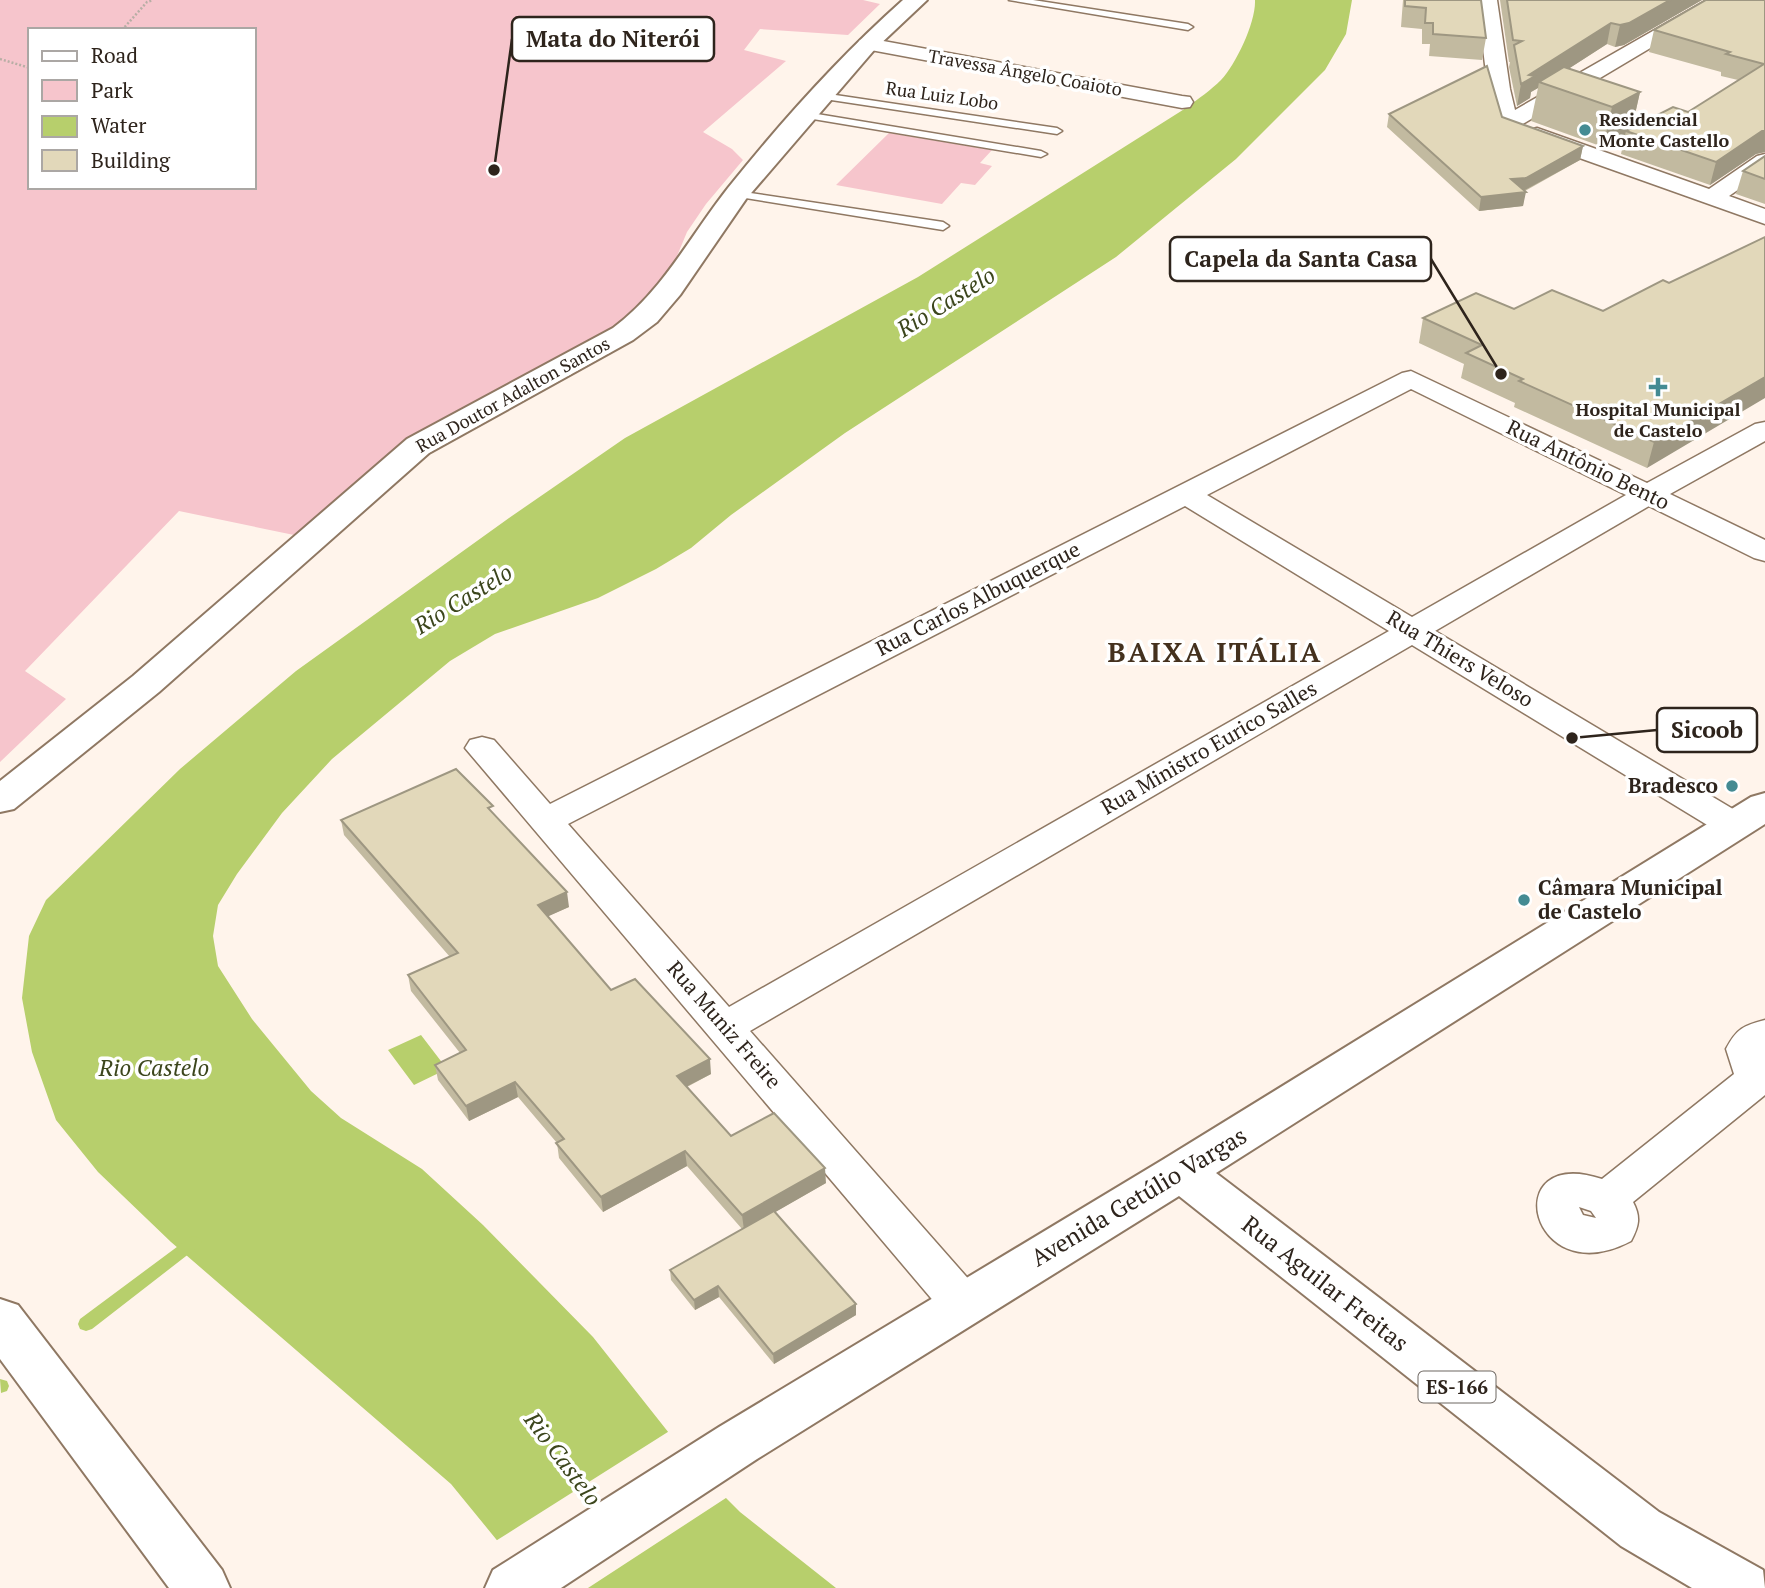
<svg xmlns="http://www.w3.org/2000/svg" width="1765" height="1588" font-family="'PT Serif',serif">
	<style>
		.green { fill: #f6c5cc; fill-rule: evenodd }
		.water { fill: #b7cf6c }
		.pier { fill: #fff4eb }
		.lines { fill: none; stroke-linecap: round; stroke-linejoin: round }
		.stream { fill: #b7cf6c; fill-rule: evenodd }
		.service-casing { stroke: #8f7863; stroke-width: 3 }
		.minor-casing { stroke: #8f7863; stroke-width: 3 }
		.secondary-casing { stroke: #8f7863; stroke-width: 4 }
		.primary-casing { stroke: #8f7863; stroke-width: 4 }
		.path { stroke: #b8aea5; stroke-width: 2.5; stroke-dasharray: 2 2; stroke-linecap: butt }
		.service { fill: #fff; fill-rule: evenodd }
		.minor { fill: #fff; fill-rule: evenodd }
		.secondary { fill: #fff; fill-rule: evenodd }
		.primary { fill: #fff; fill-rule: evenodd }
		.wall { fill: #c2baa0 }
		.shaded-wall { fill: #9e9782 }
		.building { fill: #e2d8ba; stroke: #9e9782; stroke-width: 2 }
		.poi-dot { fill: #448b93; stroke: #fff; stroke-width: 2.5 }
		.labels { text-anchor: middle; stroke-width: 7; stroke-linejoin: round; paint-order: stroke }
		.far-street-label { font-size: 18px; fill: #2e241c; stroke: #fff }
		.far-poi-label { font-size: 18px; font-weight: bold; fill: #2e241c; stroke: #fff; text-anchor: start }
		.shield { fill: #fff; stroke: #6d6660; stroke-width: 2 }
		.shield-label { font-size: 19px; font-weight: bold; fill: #2e241c }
		.street-label { font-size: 21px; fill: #2e241c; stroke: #fff }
		.poi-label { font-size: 21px; font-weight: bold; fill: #2e241c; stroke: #fff; text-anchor: end }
		.water-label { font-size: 23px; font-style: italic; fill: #3c461d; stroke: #fff }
		.near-street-label { font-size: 24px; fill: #2e241c; stroke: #fff }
		.district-label { font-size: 28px; font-weight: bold; letter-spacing: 2px; fill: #44311e; stroke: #fff }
		.leader { fill: none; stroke: #2e241c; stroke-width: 2.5 }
		.callout-dot { fill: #2e241c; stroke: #fff; stroke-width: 2.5 }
		.callout { fill: #fff; stroke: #2e241c; stroke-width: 2.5 }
		.callout-label { font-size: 23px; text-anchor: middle; font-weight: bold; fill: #2e241c }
	</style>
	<rect width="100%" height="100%" fill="#fff4eb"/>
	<path class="green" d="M0 0H863L880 4 848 35 760 29 744 50 786 61 703 132 732 149 743 160 706 204 687 232 672 268 643 304 600 340 410 443 364 476 294 535 179 511 25 671 66 699 0 762ZM30 30H254V187H30Z
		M889 133 992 150 980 163 992 166 975 185 961 183 942 204 836 185Z"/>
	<path class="water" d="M1255 0H1352L1346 34 1325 70 1236 159 1116 257 845 433 731 515 691 548 656 569 598 598 495 634 450 661 332 759 282 813 237 874 218 905 213 936 218 966 252 1019 311 1091 341 1118 422 1169 483 1225 593 1337 699 1471 740 1512 836 1588H536L451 1484 171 1242 98 1172 56 1120 32 1052 22 998 29 936 46 900 180 769 296 671 509 518 625 438 918 277 1186 108C1198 99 1211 90 1221 80 1236 64 1256 22 1255 0Z
		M421 1035 447 1069 414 1085 388 1050Z"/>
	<path class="pier" d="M671 1430 702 1468 729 1496 588 1588H531L494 1542Z"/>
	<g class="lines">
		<path class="stream" d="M194 1236 199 1238 202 1242 199 1246 92 1329 86 1331 80 1329 78 1324 80 1319 189 1238Z
			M0 1379 7 1381 9 1386 7 1391 1 1393Z"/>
		<defs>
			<path id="service" d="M1009 0H1033L1188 24 1193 27 1188 30Z
				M822 93 1057 128 1062 131 1057 134 818 98V94Z
				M805 112 1041 151 1047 154 1041 157 801 117V113Z
				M737 191 943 222 949 226 943 230 733 196V192Z"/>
			<path id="minor" d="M1477 0H1497L1510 89 1515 110 1707 0H1731L1516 128H1500L1497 123 1488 89Z
				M867 38 1182 96 1190 97 1193 102 1190 107 1182 108 860 48 857 44 860 40Z
				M1537 128 1709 189 1757 156 1765 154V171L1729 196 1765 209V224L1529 140 1526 135 1529 130Z
				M1411 371 1647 483 1755 424 1765 422V441L1670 494 1765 540V561L1754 558 1649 506 1435 631 1748 818 1753 826 1748 834 1735 838 1722 834 1412 645 750 1031 979 1291 986 1304 979 1317 963 1323 947 1317 465 748 470 740 482 737 494 740 550 804 1402 373ZM1411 389 1626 495 1412 617 1207 495ZM1185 506 1389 631 729 1007 568 824Z
				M1765 1020V1095L1633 1202C1641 1217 1639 1226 1631 1241 1529 1295 1497 1144 1602 1179L1734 1074 1726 1049C1737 1028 1743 1026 1765 1020ZM1579 1207 1591 1211 1596 1218 1583 1215Z"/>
			<path id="secondary" d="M903 0H927L875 49 746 199 680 295 657 322 633 340 429 453 159 692 14 809 0 812V781L133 676 407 439 613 328C663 291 690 236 728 188 780 123 841 55 903 0Z
				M0 1299 18 1305 222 1570 230 1588H169L0 1359Z"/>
			<path id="primary" d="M1765 793V824L1216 1173 1659 1512 1763 1570 1765 1588H1692L1621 1546 1179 1196 757 1459 561 1588H485L493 1570 719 1427 1164 1159 1751 797Z"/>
		</defs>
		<use href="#service" class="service-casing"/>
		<use href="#minor" class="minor-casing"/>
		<use href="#secondary" class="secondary-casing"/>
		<use href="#primary" class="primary-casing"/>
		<path class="path" d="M122 30 147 2 153 0
			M0 59 30 68"/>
		<use href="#service" class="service"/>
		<use href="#minor" class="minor"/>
		<use href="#secondary" class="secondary"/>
		<use href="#primary" class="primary"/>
	</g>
	<path class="wall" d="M1403 0H1481L1486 38 1482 60 1429 56 1430 44H1422V29L1401 27Z
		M1500 0H1702L1624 45 1615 47 1607 44 1568 69 1640 92 1632 128 1688 112 1738 80 1721 76V72L1649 52 1654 30 1765 0V152L1756 154 1710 185 1621 154 1625 135 1603 147 1531 121 1538 88 1531 92 1530 98 1517 106 1509 67 1510 62H1509Z
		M1389 114 1502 117 1583 146 1580 160 1525 191 1523 206 1479 211 1387 127Z
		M1765 156V204L1736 194 1743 171Z
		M1765 237 1647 468 1514 407 1515 403 1461 378 1464 364 1419 343 1423 318 1514 309 1603 311 1669 283Z
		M494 814 569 907 548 916 611 990 711 1074 687 1087 731 1136 826 1183 775 1212 856 1315 774 1364 719 1297 695 1310 671 1280 670 1270 742 1229 687 1166 603 1212 559 1158 557 1143 518 1097 469 1121 438 1080 435 1065 460 1053 411 991 408 975 450 957 344 835 341 820Z"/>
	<path class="shaded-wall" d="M1670 0H1702L1624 45 1615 47 1620 25Z
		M1611 23 1607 44 1545 84 1539 82 1538 88 1531 92 1530 98 1517 106 1521 84 1529 75Z
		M1640 92 1631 132 1626 131 1625 135 1603 147 1612 107Z
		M1762 131H1765V152L1756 154 1710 185 1716 162Z
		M1583 146 1580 160 1523 191 1511 179Z
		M1526 192 1523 206 1479 211 1481 197Z
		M1765 377V398L1647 468 1654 442Z
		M567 892 569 907 540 920 538 905Z
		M710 1059 711 1074 678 1091 677 1076Z
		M515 1082 518 1097 469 1121 466 1106Z
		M685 1151 687 1166 603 1212 601 1197Z
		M825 1168 826 1183 744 1230 742 1215Z
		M718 1286 719 1297 695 1310 694 1300Z
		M856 1304V1315L774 1364 773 1354Z"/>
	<path class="building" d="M1405 0H1481L1486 38 1433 34V23H1425L1426 8 1405 6Z
		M1507 0H1670L1629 23 1620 25 1611 23 1529 75 1535 76 1521 84 1514 45 1522 41 1513 40Z
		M1706 0H1765V131H1762L1716 162 1626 131 1673 107 1688 112 1764 64 1726 54 1730 52 1654 30Z
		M1487 66 1502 117 1583 146 1526 178 1511 179 1526 192 1481 197 1389 114Z
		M1564 67 1640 92 1612 107 1539 82Z
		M1765 156V179L1743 171Z
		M1765 237V377L1654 442 1519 381 1523 379 1466 353 1482 345 1423 318 1476 293 1514 309 1552 290 1603 311 1663 280 1669 283Z
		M456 769 493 806 488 808 567 892 538 905 611 990 635 979 710 1059 677 1076 731 1136 774 1113 825 1168 742 1215 685 1151 601 1197 556 1143 564 1139 515 1082 466 1106 435 1065 466 1050 408 975 458 953 341 820Z
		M774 1211 856 1304 773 1354 718 1286 694 1300 670 1270Z"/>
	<g class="poi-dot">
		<circle cx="1585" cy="130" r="7"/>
		<path d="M1654.5 376.5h7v7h7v7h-7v7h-7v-7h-7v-7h7z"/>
		<circle cx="1732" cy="786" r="7"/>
		<circle cx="1524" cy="900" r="7"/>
	</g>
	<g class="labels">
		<g class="far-street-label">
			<text transform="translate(1025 73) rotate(10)" y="6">Travessa Ângelo Coaioto</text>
			<text transform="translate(942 96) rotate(8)" y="6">Rua Luiz Lobo</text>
			<text transform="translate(513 395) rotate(-29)" y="6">Rua Doutor Adalton Santos</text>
		</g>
		<g class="far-poi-label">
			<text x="1599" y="126">Residencial<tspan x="1599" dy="21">Monte Castello</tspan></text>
			<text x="1658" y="416" text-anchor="middle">Hospital Municipal<tspan x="1658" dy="21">de Castelo</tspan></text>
		</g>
		<rect class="shield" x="1418.5" y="1371.5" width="77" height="31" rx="5"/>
		<g class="shield-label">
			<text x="1457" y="1394">ES-166</text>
		</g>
		<g class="street-label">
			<text transform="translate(1588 465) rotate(26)" y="7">Rua Antônio Bento</text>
			<text transform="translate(978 599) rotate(-27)" y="7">Rua Carlos Albuquerque</text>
			<text transform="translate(1460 659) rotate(31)" y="7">Rua Thiers Veloso</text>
			<text transform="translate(1209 748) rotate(-30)" y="7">Rua Ministro Eurico Salles</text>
			<text transform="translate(724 1025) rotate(49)" y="7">Rua Muniz Freire</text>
		</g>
		<g class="poi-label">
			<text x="1718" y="793">Bradesco</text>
			<text x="1538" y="895" text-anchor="start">Câmara Municipal<tspan x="1538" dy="24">de Castelo</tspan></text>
		</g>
		<g class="water-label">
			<text transform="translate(946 302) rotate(-32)" y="8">Rio Castelo</text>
			<text transform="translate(463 599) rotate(-32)" y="8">Rio Castelo</text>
			<text x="154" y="1076">Rio Castelo</text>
			<text transform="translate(563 1459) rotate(53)" y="8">Rio Castelo</text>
		</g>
		<g class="near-street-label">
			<text transform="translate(1139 1197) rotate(-31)" y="8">Avenida Getúlio Vargas</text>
			<text transform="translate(1325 1284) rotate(38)" y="8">Rua Aguilar Freitas</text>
		</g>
		<g class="district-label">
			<text x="1215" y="662">BAIXA ITÁLIA</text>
		</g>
	</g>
	<path class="leader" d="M494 170L512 39M1501 374L1431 259M1572 738L1657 730"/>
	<g class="callout-dot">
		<circle cx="494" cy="170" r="7"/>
		<circle cx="1501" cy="374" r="7"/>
		<circle cx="1572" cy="738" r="7"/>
	</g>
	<g class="callout">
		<rect x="512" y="17" width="202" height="44" rx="7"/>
		<rect x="1170" y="237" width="261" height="44" rx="7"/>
		<rect x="1657" y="708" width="100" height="44" rx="7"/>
	</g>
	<g class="callout-label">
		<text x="613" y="47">Mata do Niterói</text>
		<text x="1301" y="267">Capela da Santa Casa</text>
		<text x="1707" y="738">Sicoob</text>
	</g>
	<rect x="28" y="28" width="228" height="161" fill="#ffffff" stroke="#aba7a4" stroke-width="2"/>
	<rect x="42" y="51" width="35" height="10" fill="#ffffff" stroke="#aba7a4" stroke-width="2"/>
	<text x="91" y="63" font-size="21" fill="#2e241c">Road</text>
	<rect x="42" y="80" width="35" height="21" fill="#f6c5cc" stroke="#aba7a4" stroke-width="2"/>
	<text x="91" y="98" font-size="21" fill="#2e241c">Park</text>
	<rect x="42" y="116" width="35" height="21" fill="#b7cf6c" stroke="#aba7a4" stroke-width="2"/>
	<text x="91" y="133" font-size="21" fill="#2e241c">Water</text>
	<rect x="42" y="150" width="35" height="21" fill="#e2d8ba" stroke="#aba7a4" stroke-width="2"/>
	<text x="91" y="168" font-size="21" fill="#2e241c">Building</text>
</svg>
